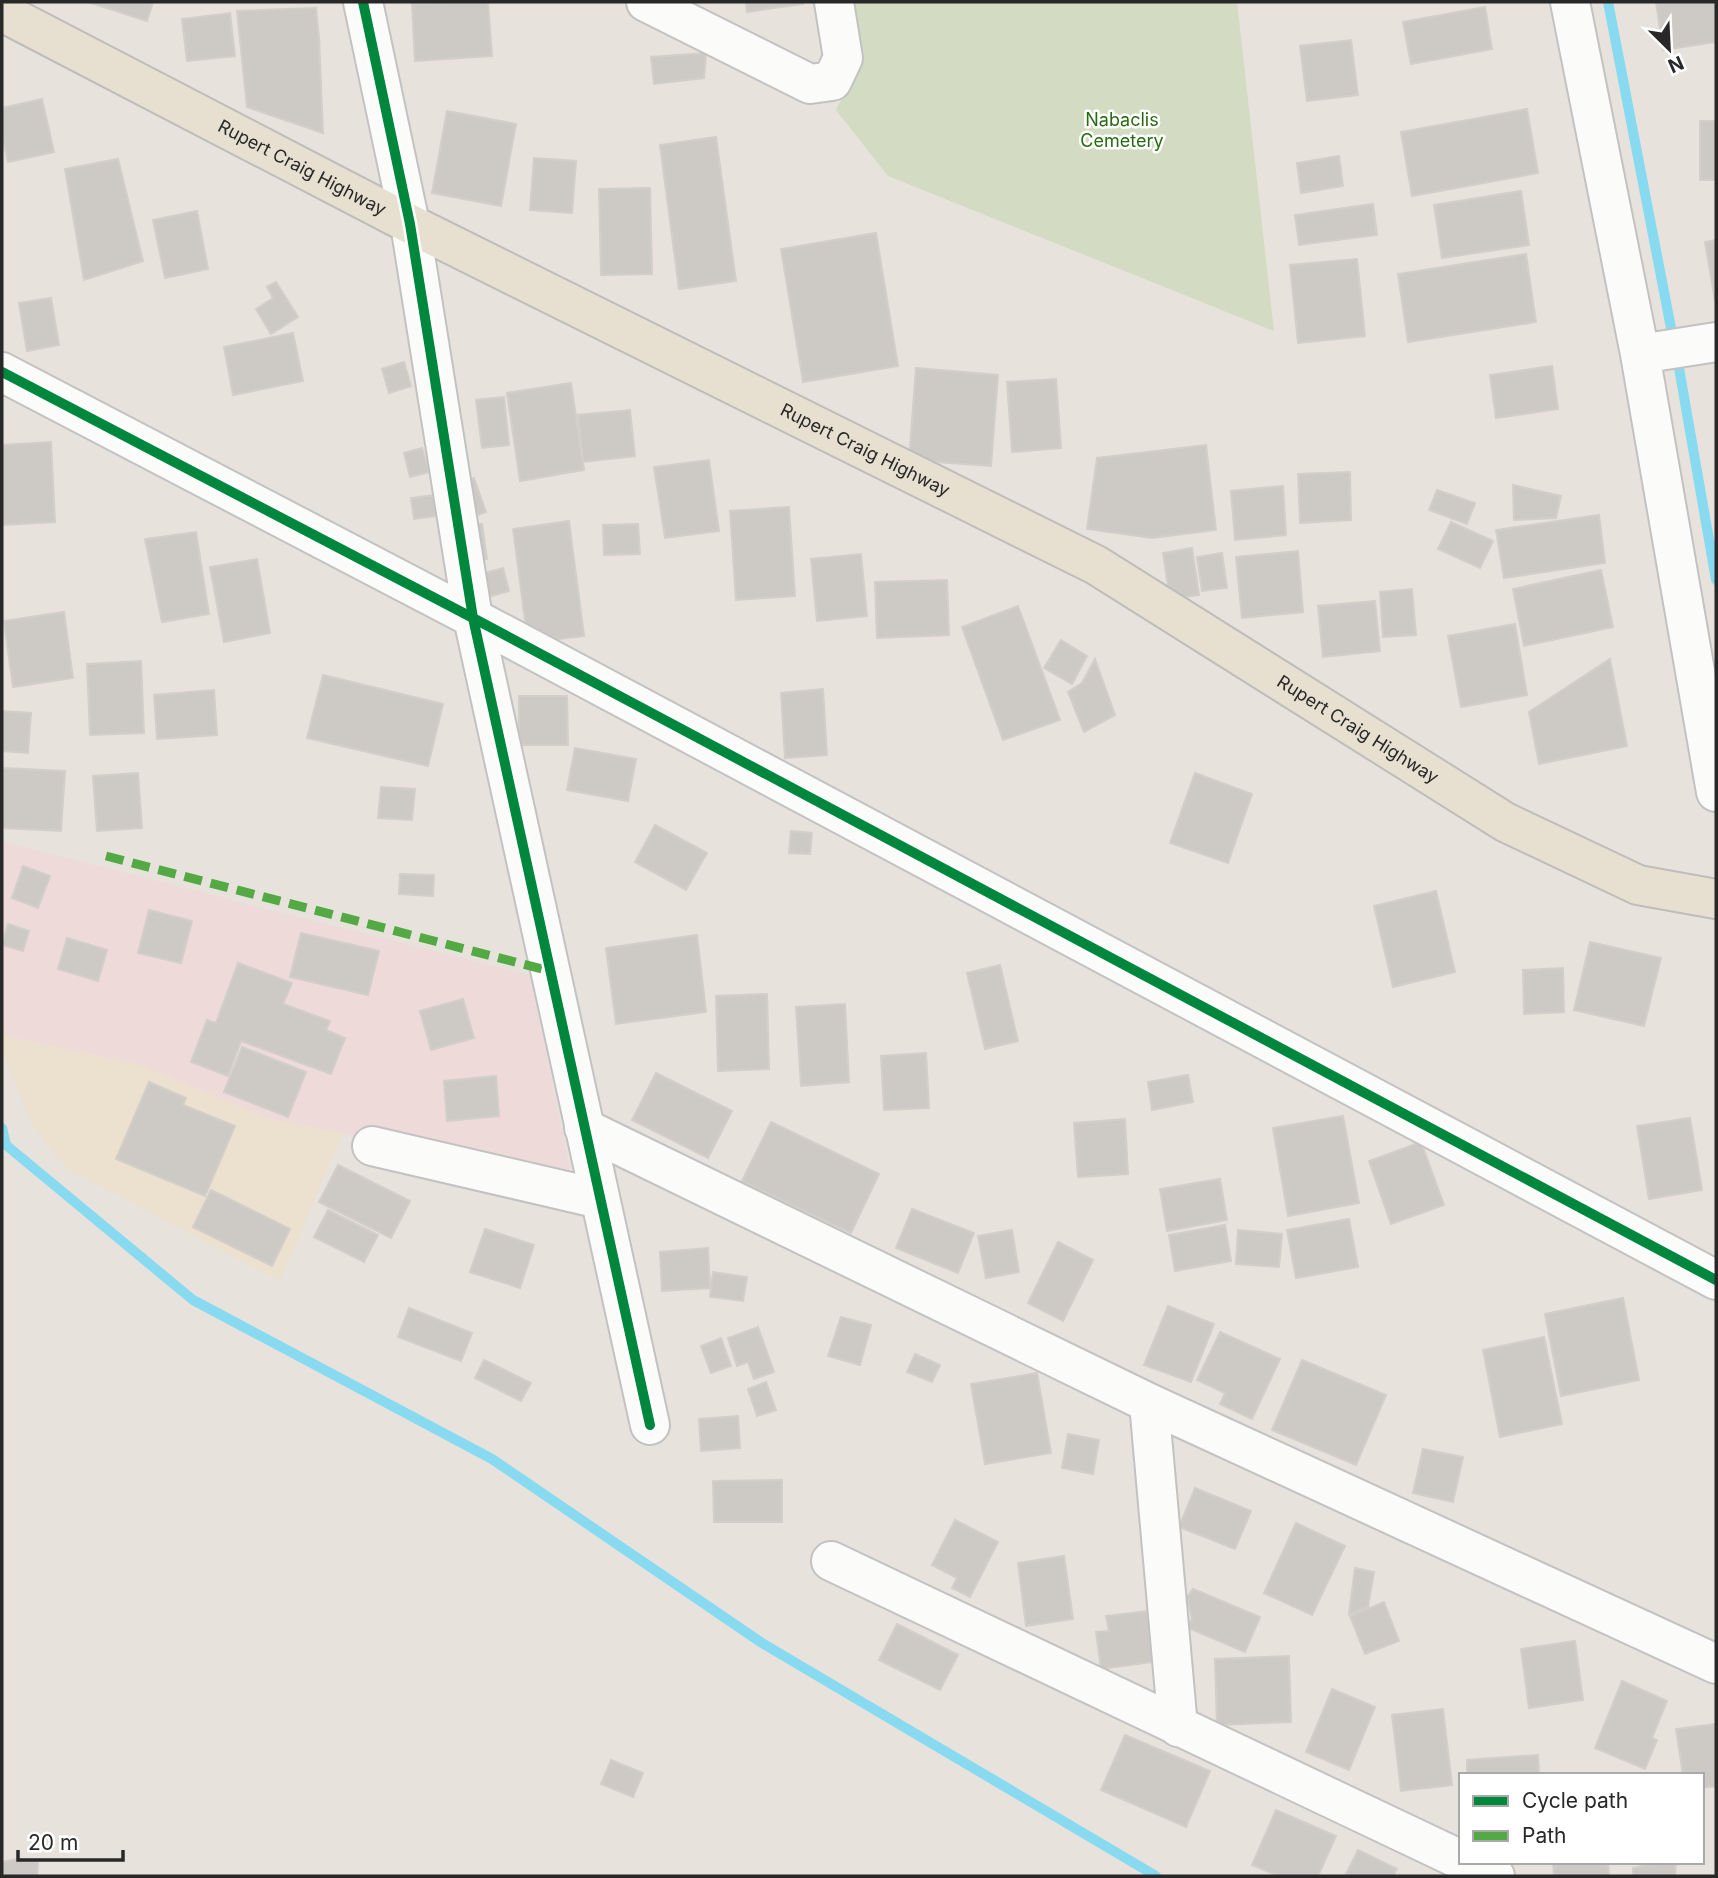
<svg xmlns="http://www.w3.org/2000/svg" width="1718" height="1878" font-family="Inter,sans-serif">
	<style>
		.education { fill: #ece1cf }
		.medical { fill: #eedad9 }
		.cemetery { fill: #d3dcc2 }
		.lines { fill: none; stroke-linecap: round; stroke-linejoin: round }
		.stream { stroke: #88daf0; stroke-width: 10 }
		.building { fill: #cdcac6; stroke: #d2cec8; stroke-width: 2 }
		.minor-casing { stroke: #c3c2c3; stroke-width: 42 }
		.major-casing { stroke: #bfbdbb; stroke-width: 42 }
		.minor { stroke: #fbfbfa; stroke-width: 38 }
		.major { stroke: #e7e0d0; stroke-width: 38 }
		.quiet { stroke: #53aa44; stroke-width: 9; stroke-dasharray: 18 9; stroke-linecap: butt }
		.cycleway-casing { stroke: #fff; stroke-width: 15 }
		.cycleway { stroke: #00873e; stroke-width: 10 }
		.labels { text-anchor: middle; stroke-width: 5; stroke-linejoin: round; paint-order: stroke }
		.park-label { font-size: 18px; fill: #286a13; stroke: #fff }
		.street-label { font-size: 18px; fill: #282828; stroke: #fff }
	</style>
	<rect width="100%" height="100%" fill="#e7e2dc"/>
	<path class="education" d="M2 1035 141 1065 267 1118 343 1132 280 1281 67 1169 33 1127 2 1050Z"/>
	<path class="medical" d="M2 842 530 975 572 1179 267 1118 141 1065 2 1035Z"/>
	<path class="cemetery" d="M849 2H1237L1274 331 888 176 836 110 859 63Z"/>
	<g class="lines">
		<path class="stream" d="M1608 2 1671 328
			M1679 368 1716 580
			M2 1128 6 1145 193 1300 492 1459 762 1643 1156 1876"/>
	</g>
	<path class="building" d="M88 2H153L147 21Z
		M412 2H455L412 4Z
		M488 2 492 56 415 61 412 4Z
		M746 2H803V4L747 12Z
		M1656 2H1716V42L1663 50Z
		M1485 7 1492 49 1411 64 1403 22Z
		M316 8 319 38 323 133 247 107 237 11Z
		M230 13 235 56 187 61 182 19Z
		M1351 40 1358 95 1307 101 1300 46Z
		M706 53 704 78 654 84 651 57Z
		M42 99 54 152 8 162 2 135V108Z
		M1527 109 1538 173 1412 196 1401 132Z
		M447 111 516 124 501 206 432 193Z
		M1700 121H1716V180H1700Z
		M716 137 736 281 679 289 660 145Z
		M1339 156 1343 186 1301 193 1297 163Z
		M534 158 576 161 572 213 530 210Z
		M118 159 143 261 84 280 65 169Z
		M650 188 652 274 601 275 599 189Z
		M1521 191 1529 245 1442 258 1434 205Z
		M1373 204 1377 235 1299 245 1295 215Z
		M197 211 208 269 165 278 153 220Z
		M876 233 898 366 803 382 781 249Z
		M1716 240V301H1715L1705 242Z
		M1526 254 1536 322 1408 342 1398 274Z
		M1357 259 1365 336 1298 343 1290 265Z
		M276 282 298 317 271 334 256 309 273 298 267 287Z
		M51 298 59 345 27 351 19 303Z
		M293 333 303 381 233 395 224 347Z
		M404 362 411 386 389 393 382 369Z
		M1552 366 1558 409 1496 418 1490 375Z
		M916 368 998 375 991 466 909 460Z
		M1056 379 1061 448 1012 452 1007 382Z
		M571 383 584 470 520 481 507 393Z
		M504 397 509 445 482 448 476 400Z
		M630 410 635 456 583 462 578 415Z
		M51 442 55 522 2 525V445Z
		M1206 445 1216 530 1152 538 1087 529 1097 458Z
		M422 448 429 472 410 477 404 453Z
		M709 460 719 531 665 538 654 467Z
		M1350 472 1351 520 1300 523 1298 474Z
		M474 478 486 512 456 523 443 489Z
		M1513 485 1561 496 1556 518 1514 520Z
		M1283 486 1286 535 1235 540 1231 491Z
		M1437 490 1475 503 1467 524 1429 510Z
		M434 495 437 516 414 519 411 498Z
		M789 507 795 596 736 600 730 511Z
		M1599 515 1605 563 1504 578 1496 530Z
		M569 521 584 636 528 643 513 529Z
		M1451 522 1493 541 1480 568 1438 549Z
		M482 524 487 559 466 562 461 527Z
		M638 524 640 554 604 555 603 525Z
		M196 532 209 614 162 622 145 539Z
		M1192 548 1199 595 1170 599 1163 553Z
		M1298 551 1303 612 1242 618 1236 557Z
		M1222 553 1227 588 1202 591 1197 557Z
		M861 554 867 616 817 621 811 559Z
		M257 559 270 633 224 642 210 567Z
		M503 568 509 591 471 602 464 579Z
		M1601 570 1613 627 1524 646 1513 589Z
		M947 580 949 635 877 638 875 582Z
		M1412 589 1416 635 1383 637 1380 592Z
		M1375 601 1380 651 1323 657 1318 606Z
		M1018 606 1060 720 1003 740 962 627Z
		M64 612 73 678 13 687 4 621Z
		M1515 624 1527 695 1461 707 1448 636Z
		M1061 640 1087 656 1072 684 1044 668Z
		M1095 659 1115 715 1084 732 1068 692 1082 683Z
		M1610 659 1627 746 1539 764 1529 712Z
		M141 661 144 733 90 735 87 664Z
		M323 675 443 704 428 766 307 738Z
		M823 689 827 755 785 758 781 693Z
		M214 690 217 735 157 739 154 695Z
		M519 696H567L568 745H519Z
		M2 711 31 713 28 753 2 751Z
		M575 748 636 759 628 801 567 790Z
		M2 768 65 771 61 831 2 828Z
		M138 773 142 828 97 831 93 776Z
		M1195 773 1252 794 1228 863 1170 843Z
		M381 787 415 789 412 820 378 818Z
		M655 825 707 853 686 890 635 862Z
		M791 831 812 833 810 854 789 853Z
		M23 866 50 876 38 908 12 898Z
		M400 874 434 875 433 896 399 894Z
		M1436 891 1455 972 1393 987 1374 906Z
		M149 910 192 921 181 963 138 953Z
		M8 924 29 931 23 951 2 945Z
		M301 933 379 951 368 995 290 977Z
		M697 935 706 1012 616 1024 606 948Z
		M67 938 107 950 98 981 58 969Z
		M1590 942 1661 958 1644 1026 1574 1010Z
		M238 963 292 983 283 1004 330 1021 326 1030 345 1038 331 1074 241 1041 228 1076 191 1062 207 1020 216 1023Z
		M1000 965 1018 1041 985 1049 967 973Z
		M1563 968 1564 1012 1524 1014 1523 970Z
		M767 994 769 1069 718 1071 716 996Z
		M463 999 474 1038 431 1050 420 1011Z
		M845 1004 849 1082 801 1086 796 1007Z
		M242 1047 306 1072 288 1117 224 1092Z
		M926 1053 929 1108 884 1110 881 1056Z
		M656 1073 732 1111 708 1158 632 1120Z
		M1188 1075 1193 1102 1152 1110 1148 1082Z
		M496 1076 499 1116 447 1121 444 1081Z
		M149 1082 186 1098 183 1105 235 1126 205 1196 116 1159Z
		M1343 1116 1359 1203 1288 1216 1273 1128Z
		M1690 1118 1702 1190 1649 1199 1637 1126Z
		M1125 1119 1128 1174 1078 1177 1074 1123Z
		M771 1122 879 1174 851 1233 742 1181Z
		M1421 1142 1444 1205 1391 1224 1369 1161Z
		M338 1165 410 1201 391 1238 319 1202Z
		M1220 1179 1227 1220 1167 1231 1160 1189Z
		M211 1190 290 1229 272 1266 193 1227Z
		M912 1209 974 1233 958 1273 896 1248Z
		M328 1210 378 1235 364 1262 314 1237Z
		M1349 1219 1358 1267 1296 1278 1287 1230Z
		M1225 1225 1231 1261 1175 1271 1169 1235Z
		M485 1229 534 1245 520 1288 470 1272Z
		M1012 1230 1019 1272 986 1278 978 1236Z
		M1238 1230 1282 1234 1279 1267 1236 1264Z
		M1058 1242 1093 1260 1063 1321 1028 1303Z
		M708 1248 710 1288 662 1291 660 1252Z
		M713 1272 747 1277 743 1301 710 1297Z
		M1623 1298 1639 1380 1561 1396 1545 1314Z
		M1168 1306 1214 1324 1191 1382 1144 1365Z
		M409 1308 472 1333 461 1361 398 1337Z
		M841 1317 871 1325 860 1365 828 1356Z
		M758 1327 774 1372 754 1379 748 1362 737 1366 728 1338Z
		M1220 1332 1280 1359 1252 1419 1220 1404 1225 1393 1197 1380Z
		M1544 1337 1562 1424 1500 1437 1483 1350Z
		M721 1338 731 1366 711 1373 701 1346Z
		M915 1354 940 1365 932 1382 907 1372Z
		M484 1360 531 1383 521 1401 475 1378Z
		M1302 1360 1386 1395 1356 1465 1272 1430Z
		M1037 1373 1051 1453 985 1464 971 1384Z
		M766 1382 776 1410 757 1416 748 1389Z
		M738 1416 740 1448 701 1451 699 1419Z
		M1068 1434 1099 1440 1093 1474 1062 1468Z
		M1423 1449 1463 1457 1453 1502 1413 1493Z
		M782 1480V1522H714L713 1481Z
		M1195 1488 1251 1511 1235 1549 1179 1527Z
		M955 1520 998 1542 970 1597 952 1588 957 1578 932 1565Z
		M1296 1523 1345 1546 1312 1615 1264 1593Z
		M1064 1556 1073 1619 1026 1626 1018 1563Z
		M1355 1568 1374 1572 1368 1607 1349 1614Z
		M1193 1589 1260 1617 1245 1652 1186 1627 1192 1619 1187 1597Z
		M1384 1602 1399 1641 1365 1654 1350 1616Z
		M1147 1611 1153 1662 1101 1669 1096 1632 1109 1631 1106 1616Z
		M897 1624 958 1655 940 1690 879 1660Z
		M1575 1641 1583 1700 1529 1708 1521 1649Z
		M1289 1656 1291 1722 1217 1725 1215 1659Z
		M1622 1681 1667 1701 1652 1738 1657 1740 1645 1769 1595 1748Z
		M1332 1689 1375 1707 1349 1770 1306 1752Z
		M1443 1709 1452 1785 1401 1791 1392 1715Z
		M1716 1724V1786L1702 1788V1775H1683L1676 1729Z
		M1125 1735 1210 1771 1186 1827 1101 1790Z
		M1538 1755 1539 1775H1467V1760Z
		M611 1760 643 1773 633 1797 601 1784Z
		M1276 1810 1336 1836 1318 1876H1278L1252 1865Z
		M1358 1850 1397 1869 1393 1876H1345Z
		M17 1859 38 1863 37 1876H2V1862Z
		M1553 1862H1608L1609 1876H1554Z
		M1659 1862H1676L1675 1876H1633V1868Z"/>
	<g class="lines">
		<defs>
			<path id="minor" d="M363 2 410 224 473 618 650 1425
				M646 2 810 84 832 81 843 58 834 2
				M1570 2 1640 354 1716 792
				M1640 354 1716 342
				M2 372 473 618 1716 1280
				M584 1128 1149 1403 1716 1664
				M372 1146 600 1199
				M1149 1403 1178 1727
				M831 1561 1461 1860
				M1465 1862 1495 1876"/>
			<g id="major">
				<path id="s1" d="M2 12 410 224 1096 565 1505 822 1638 885 1716 899"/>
			</g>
		</defs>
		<use href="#minor" class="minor-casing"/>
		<use href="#major" class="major-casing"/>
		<use href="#minor" class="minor"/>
		<use href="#major" class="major"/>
		<path class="quiet" d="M106 856 550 971"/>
		<defs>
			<path id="cycleway" d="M363 2 410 224 473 618 650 1425
				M2 372 473 618 1716 1280"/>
		</defs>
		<use href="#cycleway" class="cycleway-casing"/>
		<use href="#cycleway" class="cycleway"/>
	</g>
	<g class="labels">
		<g class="park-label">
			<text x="1122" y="126">Nabaclis<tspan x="1122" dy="21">Cemetery</tspan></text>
		</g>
		<g class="street-label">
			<text dy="6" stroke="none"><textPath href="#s1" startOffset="338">Rupert Craig Highway</textPath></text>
			<text dy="6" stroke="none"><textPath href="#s1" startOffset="968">Rupert Craig Highway</textPath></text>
			<text dy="6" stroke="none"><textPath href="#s1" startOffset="1535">Rupert Craig Highway</textPath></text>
		</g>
	</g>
	<rect width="1718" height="1878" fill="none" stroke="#282828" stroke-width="7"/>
	<rect x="1459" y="1773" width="245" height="91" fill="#ffffff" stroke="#a9a9a9" stroke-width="2"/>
	<rect x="1473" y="1796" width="35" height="10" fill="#00873e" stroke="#a9a9a9" stroke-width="2"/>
	<text x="1522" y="1808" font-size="21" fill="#282828">Cycle path</text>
	<rect x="1473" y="1831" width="35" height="10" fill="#53aa44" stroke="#a9a9a9" stroke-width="2"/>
	<text x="1522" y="1843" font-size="21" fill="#282828">Path</text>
	<g transform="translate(1669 49) rotate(156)" stroke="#ffffff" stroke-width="5" paint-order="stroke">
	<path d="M0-5L12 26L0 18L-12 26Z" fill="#282828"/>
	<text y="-10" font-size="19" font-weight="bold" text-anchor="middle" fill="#282828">N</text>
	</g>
	<path d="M18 1850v10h105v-10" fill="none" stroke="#282828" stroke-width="3.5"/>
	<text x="28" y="1850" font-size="21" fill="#282828" stroke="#ffffff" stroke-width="5" paint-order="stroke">20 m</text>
</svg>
